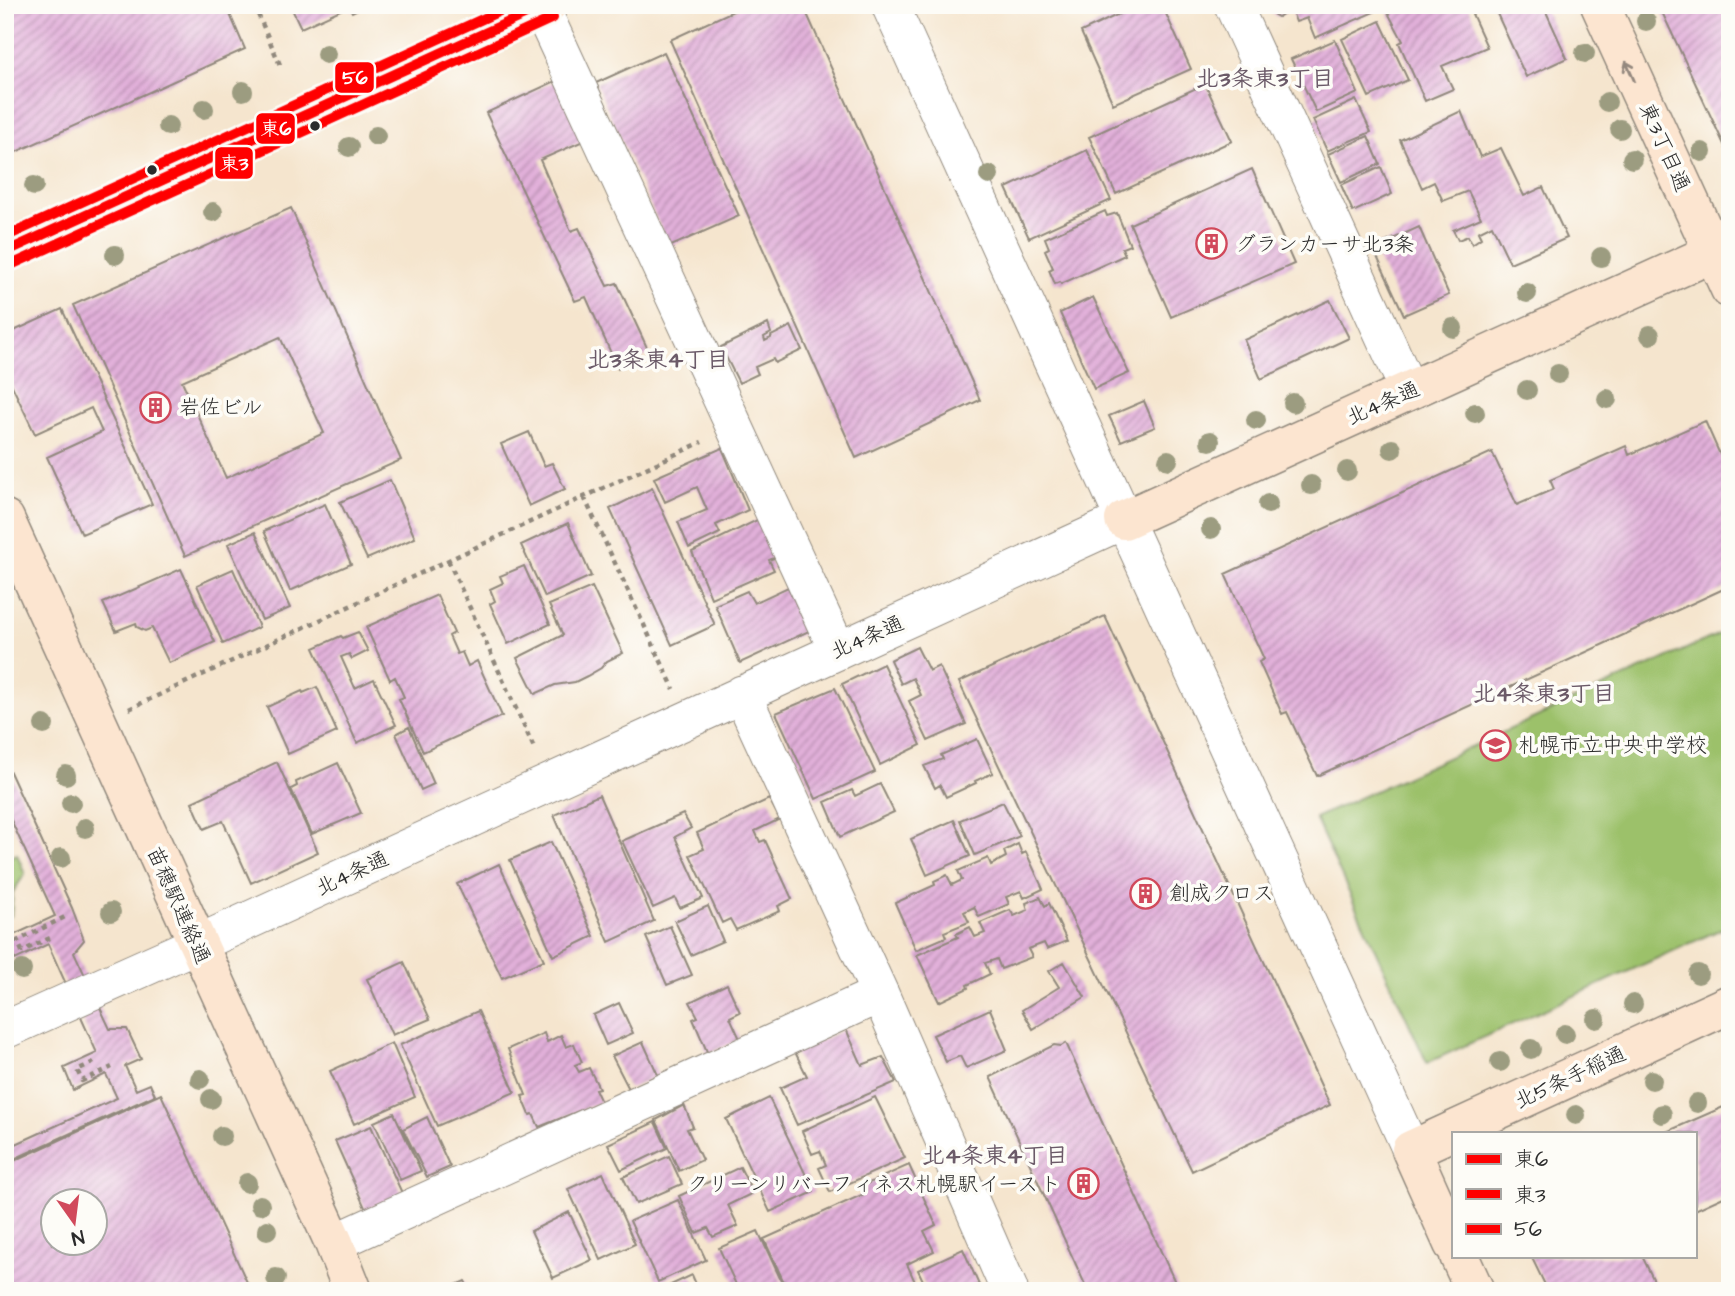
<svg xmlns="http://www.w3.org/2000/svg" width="1735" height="1296" font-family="'Architects Daughter','Klee One',sans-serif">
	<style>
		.grass { fill: #9cc16b; stroke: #64764b; stroke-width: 2 }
		.building { fill: url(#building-hatch); fill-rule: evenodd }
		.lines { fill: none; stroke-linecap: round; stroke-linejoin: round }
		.street-casing { stroke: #90887c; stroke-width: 39 }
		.secondary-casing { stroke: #90887c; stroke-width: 41 }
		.path { stroke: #90887c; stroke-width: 4.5; stroke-dasharray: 5 5; stroke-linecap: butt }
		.street { stroke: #fff; stroke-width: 37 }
		.secondary { stroke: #fce5d0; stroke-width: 38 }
		.bus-1-casing { stroke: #fdfcf7; stroke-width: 16 }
		.bus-2-casing { stroke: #fdfcf7; stroke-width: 16 }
		.bus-3-casing { stroke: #fdfcf7; stroke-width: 16 }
		.bus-1 { stroke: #f00; stroke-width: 10 }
		.bus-2 { stroke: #f00; stroke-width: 10 }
		.bus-3 { stroke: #f00; stroke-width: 10 }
		.tree { fill: #9c9c80 }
		.oneway { stroke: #94887e }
		.bus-dot { fill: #2b2b2b; stroke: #fdfcf7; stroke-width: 2.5 }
		.labels { text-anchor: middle; stroke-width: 7; stroke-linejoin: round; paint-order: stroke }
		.street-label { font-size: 21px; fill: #2b2b2b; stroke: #fdfcf7 }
		.poi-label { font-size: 21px; fill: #2b2b2b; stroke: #fdfcf7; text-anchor: start }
		.neighbourhood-label { font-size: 23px; font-weight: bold; fill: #6b5a68; stroke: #fdfcf7 }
		.line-badge { stroke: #fdfcf7; stroke-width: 2.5 }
		.badge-label { font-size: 19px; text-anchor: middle; font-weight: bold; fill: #fff }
	</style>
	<defs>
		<pattern id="building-hatch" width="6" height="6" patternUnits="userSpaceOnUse" patternTransform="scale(1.75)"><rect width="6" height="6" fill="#e2b0da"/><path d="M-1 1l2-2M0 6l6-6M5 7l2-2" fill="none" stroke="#b78fb1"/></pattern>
	</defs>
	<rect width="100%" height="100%" fill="#fdfcf7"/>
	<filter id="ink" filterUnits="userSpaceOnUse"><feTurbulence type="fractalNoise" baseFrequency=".0143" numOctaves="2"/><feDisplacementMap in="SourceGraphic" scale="14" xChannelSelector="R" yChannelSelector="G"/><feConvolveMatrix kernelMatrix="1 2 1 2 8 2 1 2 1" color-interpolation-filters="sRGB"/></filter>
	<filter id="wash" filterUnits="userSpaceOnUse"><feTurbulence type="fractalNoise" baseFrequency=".00686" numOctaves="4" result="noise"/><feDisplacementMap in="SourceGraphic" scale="28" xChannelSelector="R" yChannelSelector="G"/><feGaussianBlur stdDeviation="1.57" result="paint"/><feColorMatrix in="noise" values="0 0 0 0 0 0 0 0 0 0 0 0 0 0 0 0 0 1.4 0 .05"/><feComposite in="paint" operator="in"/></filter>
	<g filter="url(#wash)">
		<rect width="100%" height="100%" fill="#f5e5ce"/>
		<path class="grass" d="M1730 629V925L1427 1063 1315 818Z
			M17 854 25 874 13 892 11 916 5 918V887L9 884 5 876V859Z"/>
		<g id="blocks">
			<path class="building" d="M5 5H226L245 49 5 157Z
				M290 5H366L352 12 349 6 301 28Z
				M746 5H803L980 400 856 458 670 40Z
				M1138 5H1162L1191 69 1113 104 1081 32Z
				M1268 5H1468L1487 47 1442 66 1453 89 1425 101 1399 43 1403 41 1385 7 1315 38 1307 18 1296 22 1291 9 1278 17 1273 14Z
				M1493 5H1543L1567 58 1526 77Z
				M1671 5H1722L1727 16 1725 18 1730 27V150L1727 151 1661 10Z
				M1380 21 1408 80 1369 97 1342 39Z
				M1335 40 1358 93 1316 112 1291 59Z
				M664 52 739 216 669 247 596 83Z
				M562 78 590 138 540 160 571 231 579 228 607 286 617 283 650 354 618 369 586 297 575 301 486 113Z
				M1205 84 1232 141 1116 194 1089 137Z
				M1356 100 1371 132 1327 151 1313 120Z
				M1461 111 1480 157 1501 148 1524 196 1543 187 1567 238 1510 263 1492 225 1478 232 1481 238 1472 244 1468 236 1458 240 1453 230 1481 218 1468 191 1443 201 1434 182 1422 188 1400 140Z
				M1368 136 1380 164 1341 182 1328 154Z
				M1087 150 1111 200 1029 238 1006 188Z
				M1381 167 1392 194 1353 212 1341 185Z
				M1252 169 1294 264 1171 317 1130 224Z
				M291 208 401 460 185 556 73 305ZM280 337 324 433 226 478 182 381Z
				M1105 211 1107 216 1117 213 1130 245 1122 248 1125 255 1061 284 1060 282 1055 284 1049 270 1053 268 1045 250 1049 248 1045 238Z
				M1419 227 1449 295 1404 315 1373 248Z
				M1093 297 1129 373 1094 389 1060 313Z
				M1330 300 1349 338 1261 379 1244 340Z
				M62 309 152 504 82 534 47 457 102 432 91 408 35 434 5 371V335Z
				M768 324 771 333 764 337 765 341 771 338V336L791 326 802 350 775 363 773 359 755 367 758 374 739 383 721 347Z
				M1144 401 1155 427 1121 441 1109 416Z
				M1705 421 1730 477V586L1317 776 1287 712 1282 714 1259 662 1264 659 1225 574 1492 452 1517 505 1554 489 1550 480 1626 446 1629 455Z
				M529 432 544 466 552 463 565 489 529 506 501 444Z
				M722 448 748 510 716 525 720 533 689 548 678 522 707 510 697 487 665 502 654 478Z
				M390 480 415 538 367 559 340 502Z
				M652 488 715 625 672 645 610 509Z
				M325 504 351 564 290 591 264 531Z
				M761 518 779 556 769 560 774 570 711 598 692 552Z
				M568 523 591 576 545 597 521 545Z
				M255 532 290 608 262 620 228 544Z
				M524 566 550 624 508 644 490 604 495 601 490 589 503 583 500 576Z
				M181 569 215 642 169 663 152 628 145 631 137 627 136 623 116 631 103 603Z
				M233 569 259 627 223 644 197 585Z
				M592 587 623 653 607 661 601 668 587 676 575 682 555 685 535 694 517 658 563 635 549 605Z
				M788 587 809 631 740 663 715 605 747 591 754 603Z
				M437 595 454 633 449 636 457 654 462 652 468 666 477 661 502 716 423 752 399 699 404 697 395 677 390 680 366 627Z
				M1105 616 1330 1105 1192 1171 959 682Z
				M358 632 368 651 352 659 349 654 341 657 355 688 374 679 396 725 357 743 314 648 341 636 343 638Z
				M917 647 929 671 939 666 966 724 928 741 909 701 921 695 913 678 901 684 890 660Z
				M883 664 921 745 880 765 842 684Z
				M317 687 337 732 288 754 267 707 302 691 303 693Z
				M835 688 875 772 816 799 776 713Z
				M409 727 434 784 421 790 396 734Z
				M977 739 993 773 975 781 976 783 946 797 940 785 935 788 924 766 943 759 941 755Z
				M5 761 72 908 84 940 74 952 110 1029H127L141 1059 125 1066 136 1090 150 1084 155 1095 5 1163V1149L117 1098 106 1074 73 1090 64 1068 97 1053 48 944 15 960 5 939 55 916 5 807Z
				M277 762 318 852 251 883 223 821 204 829 192 802Z
				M338 763 361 813 312 834 291 789 297 786 296 782Z
				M880 784 894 812 840 837 825 802 852 790 855 796Z
				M599 795 654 921 609 942 554 815Z
				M769 799 780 819 755 831 760 842 765 840 792 899 778 906 780 911 736 930 730 919 722 923 690 855 704 849 697 833Z
				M1003 802 1020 836 975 855 960 820Z
				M683 814 691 828 675 837 703 898 680 908 675 898 653 908 622 841Z
				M954 820 970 856 927 875 911 839Z
				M551 842 594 936 553 956 510 860Z
				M1018 844 1022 854 1026 852 1043 889 1024 898 1021 891 1006 897 1009 904 979 917 974 907 964 912 969 922 944 932 946 937 916 950 895 903 935 885 934 881 947 875 952 885 962 880 958 871 988 858 991 865 1006 857 1004 851Z
				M499 864 544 960 502 978 457 884Z
				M1040 897 1045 906 1049 903 1067 941 1047 949 1044 943 1028 949 1032 957 1001 969 997 959 985 963 990 974 967 985 968 988 939 1002 917 955 958 937 956 934 970 927 975 937 985 933 980 923 1010 910 1014 916 1028 910 1026 903Z
				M708 906 723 941 691 955 675 921Z
				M670 926 692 975 667 985 646 937Z
				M404 962 430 1019 392 1035 367 979Z
				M1064 962 1085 997 1033 1029 1022 1010 1059 987 1049 971Z
				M727 984 740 1012 730 1017 740 1039 708 1054 693 1019 698 1017 690 1002Z
				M619 1003 633 1033 606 1045 593 1015Z
				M990 1009 1007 1050 966 1068 960 1056 946 1062 933 1035Z
				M478 1011 515 1092 437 1126 400 1045Z
				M846 1029 862 1065 883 1057 896 1082 797 1125 780 1088 807 1076 795 1052Z
				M544 1033 547 1042 561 1035 566 1047 574 1044 582 1062 575 1065 579 1072 589 1068 599 1088 595 1089 601 1102 539 1127 533 1114 530 1115 522 1096 526 1095 508 1049Z
				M643 1042 658 1075 629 1089 612 1056Z
				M392 1043 415 1097 354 1124 330 1071Z
				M1066 1043 1179 1291H1088L990 1077 1054 1045 1061 1046Z
				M161 1094 251 1291H5V1165ZM52 1202H94V1244H52Z
				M875 1097 905 1158 830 1192 819 1168 826 1165 820 1151 812 1154 802 1131Z
				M769 1098 814 1192 770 1212 726 1119Z
				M1730 1104V1194L1695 1210V1133H1664Z
				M684 1105 693 1127 687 1129 702 1160 679 1171 656 1120Z
				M394 1113 421 1171 400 1180 374 1122Z
				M427 1117 450 1167 427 1177 403 1129Z
				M655 1122 667 1148 621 1170 608 1144Z
				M371 1126 402 1193 366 1210 335 1141Z
				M669 1156 682 1184 636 1204 623 1177Z
				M909 1165 936 1225 924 1231 934 1251 907 1264 915 1282 896 1291H788L764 1239 864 1194 862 1186Z
				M740 1167 753 1193 728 1205 738 1226 713 1237 708 1228 696 1233 679 1196Z
				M603 1173 635 1244 601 1260 568 1189Z
				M678 1200 706 1260 658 1282 630 1221Z
				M569 1212 592 1260 553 1278 531 1231Z
				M758 1231 786 1291H739L719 1248Z
				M963 1249 979 1285 966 1291H928L918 1270Z
				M1531 1256H1642L1659 1291H1548Z
				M692 1275 699 1291H658Z
				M465 1281 470 1291H442Z"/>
		</g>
	</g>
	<g filter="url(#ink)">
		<use href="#blocks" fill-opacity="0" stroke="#90887c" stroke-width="2"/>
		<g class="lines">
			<defs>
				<path id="street" d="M890 5 1411 1150
					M1233 5 1409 391
					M541 8 838 651
					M742 694 880 994 1009 1289 1005 1291
					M5 1030 197 944 1124 520
					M334 1243 880 994"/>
				<path id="secondary" d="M1600 5 1730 289
					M5 252 547 5
					M5 519C116 760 223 1002 334 1243L353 1291
					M1124 520 1730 245
					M1453 1244 1411 1150 1730 1004
					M1459 1256 1475 1291"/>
			</defs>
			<use href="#street" class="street-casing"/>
			<use href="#secondary" class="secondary-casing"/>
			<path class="path" d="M254 5 281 67
				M584 497 674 689
				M448 560 535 750
				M129 709 702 442
				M50 938 22 951 17 941 65 917
				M94 1062 77 1070 82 1081 112 1067"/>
			<use href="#street" class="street"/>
			<use href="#secondary" class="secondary"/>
			<defs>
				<path id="bus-1" d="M5 252 546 5"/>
				<path id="bus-2" d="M11 265 553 18"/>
				<path id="bus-3" d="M5 237 513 5"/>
			</defs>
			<use href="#bus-1" class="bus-1-casing"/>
			<use href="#bus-2" class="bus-2-casing"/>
			<use href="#bus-3" class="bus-3-casing"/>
			<use href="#bus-1" class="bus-1"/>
			<use href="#bus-2" class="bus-2"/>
			<use href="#bus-3" class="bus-3"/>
		</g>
		<g class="tree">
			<circle cx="1646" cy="21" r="10"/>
			<circle cx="1585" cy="53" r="10"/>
			<circle cx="326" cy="54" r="10"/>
			<circle cx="243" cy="91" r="10"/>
			<circle cx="1607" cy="102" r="10"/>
			<circle cx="204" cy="109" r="10"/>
			<circle cx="168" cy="126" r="10"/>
			<circle cx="1620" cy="129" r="10"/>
			<circle cx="376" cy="136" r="10"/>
			<circle cx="349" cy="147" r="10"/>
			<circle cx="1702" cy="152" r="10"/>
			<circle cx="1632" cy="159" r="10"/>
			<circle cx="989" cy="175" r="10"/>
			<circle cx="34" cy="186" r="10"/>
			<circle cx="213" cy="212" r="10"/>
			<circle cx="115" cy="255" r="10"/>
			<circle cx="1601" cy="257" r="10"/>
			<circle cx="1527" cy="293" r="10"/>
			<circle cx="1453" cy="328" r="10"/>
			<circle cx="1650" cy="335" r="10"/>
			<circle cx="1558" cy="374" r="10"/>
			<circle cx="1527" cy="390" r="10"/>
			<circle cx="1607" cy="399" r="10"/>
			<circle cx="1293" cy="403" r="10"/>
			<circle cx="1475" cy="413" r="10"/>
			<circle cx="1256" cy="420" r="10"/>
			<circle cx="1210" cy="441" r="10"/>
			<circle cx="1392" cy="449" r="10"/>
			<circle cx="1168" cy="460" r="10"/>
			<circle cx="1347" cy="471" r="10"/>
			<circle cx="1311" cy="485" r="10"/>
			<circle cx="1268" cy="504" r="10"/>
			<circle cx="1211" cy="529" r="10"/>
			<circle cx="44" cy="725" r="10"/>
			<circle cx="66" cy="775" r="10"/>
			<circle cx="71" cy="803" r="10"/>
			<circle cx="85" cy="828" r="10"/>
			<circle cx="61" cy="858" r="10"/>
			<circle cx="111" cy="912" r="10"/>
			<circle cx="22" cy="970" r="10"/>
			<circle cx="1698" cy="974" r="10"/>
			<circle cx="1633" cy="1004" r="10"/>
			<circle cx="1596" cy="1019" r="10"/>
			<circle cx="1565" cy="1034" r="10"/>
			<circle cx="1531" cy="1049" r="10"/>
			<circle cx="1500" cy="1062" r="10"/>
			<circle cx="200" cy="1079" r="10"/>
			<circle cx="1652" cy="1080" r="10"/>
			<circle cx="211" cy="1099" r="10"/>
			<circle cx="1697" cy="1103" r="10"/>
			<circle cx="1662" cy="1114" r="10"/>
			<circle cx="1576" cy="1115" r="10"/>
			<circle cx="222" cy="1136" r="10"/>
			<circle cx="247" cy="1183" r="10"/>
			<circle cx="260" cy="1205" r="10"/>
			<circle cx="267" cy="1230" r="10"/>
			<circle cx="276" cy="1278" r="10"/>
		</g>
		<defs><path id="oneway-shaft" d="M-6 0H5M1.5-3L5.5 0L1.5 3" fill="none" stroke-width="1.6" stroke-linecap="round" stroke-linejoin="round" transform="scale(1.75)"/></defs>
		<use class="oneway" href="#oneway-shaft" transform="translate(1630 71) rotate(-114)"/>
	</g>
	<defs>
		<symbol id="building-ring" viewBox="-11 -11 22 22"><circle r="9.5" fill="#fdfcf7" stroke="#d1495b" stroke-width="1.5"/><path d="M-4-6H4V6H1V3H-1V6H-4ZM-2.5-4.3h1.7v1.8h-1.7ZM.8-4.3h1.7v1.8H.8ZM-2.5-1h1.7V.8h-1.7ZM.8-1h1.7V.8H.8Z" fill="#d1495b"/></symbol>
		<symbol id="school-ring" viewBox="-11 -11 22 22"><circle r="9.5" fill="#fdfcf7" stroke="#d1495b" stroke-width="1.5"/><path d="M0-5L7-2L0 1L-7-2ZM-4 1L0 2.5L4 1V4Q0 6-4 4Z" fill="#d1495b"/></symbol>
	</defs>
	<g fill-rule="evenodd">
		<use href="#building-ring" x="1194" y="226" width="35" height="35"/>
		<use href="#building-ring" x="138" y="390" width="35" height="35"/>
		<use href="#school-ring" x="1478" y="728" width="35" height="35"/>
		<use href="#building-ring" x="1128" y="876" width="35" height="35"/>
		<use href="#building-ring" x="1066" y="1166" width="35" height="35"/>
	</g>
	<g class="bus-dot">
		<circle cx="315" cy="126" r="6"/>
		<circle cx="152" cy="170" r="6"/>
	</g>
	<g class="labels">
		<g class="street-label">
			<text transform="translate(1665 147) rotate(66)" y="7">東3丁目通</text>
			<text transform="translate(1383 403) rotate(-24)" y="7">北4条通</text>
			<text transform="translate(867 637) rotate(-24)" y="7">北4条通</text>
			<text transform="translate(352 873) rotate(-25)" y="7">北4条通</text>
			<text transform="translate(179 905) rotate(66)" y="7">苗穂駅連絡通</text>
			<text transform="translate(1570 1077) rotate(-25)" y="7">北5条手稲通</text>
		</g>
		<g class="poi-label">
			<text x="1235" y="251">グランカーサ北3条</text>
			<text x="179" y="414">岩佐ビル</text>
			<text x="1518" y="752">札幌市立中央中学校</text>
			<text x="1169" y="900">創成クロス</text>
			<text x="1061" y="1191" text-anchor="end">クリーンリバーフィネス札幌駅イースト</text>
		</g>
		<g class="neighbourhood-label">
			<text x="1265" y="86">北3条東3丁目</text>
			<text x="658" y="367">北3条東4丁目</text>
			<text x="1544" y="701">北4条東3丁目</text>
			<text x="995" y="1163">北4条東4丁目</text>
		</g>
	</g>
	<g class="line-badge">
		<rect x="334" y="61" width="41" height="33" rx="7" fill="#f00"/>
		<rect x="255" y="112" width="41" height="33" rx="7" fill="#f00"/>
		<rect x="214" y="146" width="40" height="34" rx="7" fill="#f00"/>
	</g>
	<g class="badge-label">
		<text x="355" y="84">56</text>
		<text x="276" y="135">東6</text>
		<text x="234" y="170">東3</text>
	</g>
	<rect width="1735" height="1296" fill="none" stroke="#fdfcf7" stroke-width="28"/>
	<rect x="1452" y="1132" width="245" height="126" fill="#fdfcf7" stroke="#a9a8a5" stroke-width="2"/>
	<rect x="1466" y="1154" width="35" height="10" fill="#ff0000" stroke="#a9a8a5" stroke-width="2"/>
	<text x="1514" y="1166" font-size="21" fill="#2b2b2b">東6</text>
	<rect x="1466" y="1189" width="35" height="10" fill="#ff0000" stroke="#a9a8a5" stroke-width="2"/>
	<text x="1514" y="1202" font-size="21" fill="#2b2b2b">東3</text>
	<rect x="1466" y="1224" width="35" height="10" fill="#ff0000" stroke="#a9a8a5" stroke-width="2"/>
	<text x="1514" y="1236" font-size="21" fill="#2b2b2b">56</text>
	<g transform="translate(74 1222) rotate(166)"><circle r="33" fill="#fdfcf7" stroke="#a9a8a5" stroke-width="2"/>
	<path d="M0-5L12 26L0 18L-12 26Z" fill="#d1495b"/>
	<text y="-10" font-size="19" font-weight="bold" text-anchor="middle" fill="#2b2b2b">N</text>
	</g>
</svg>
